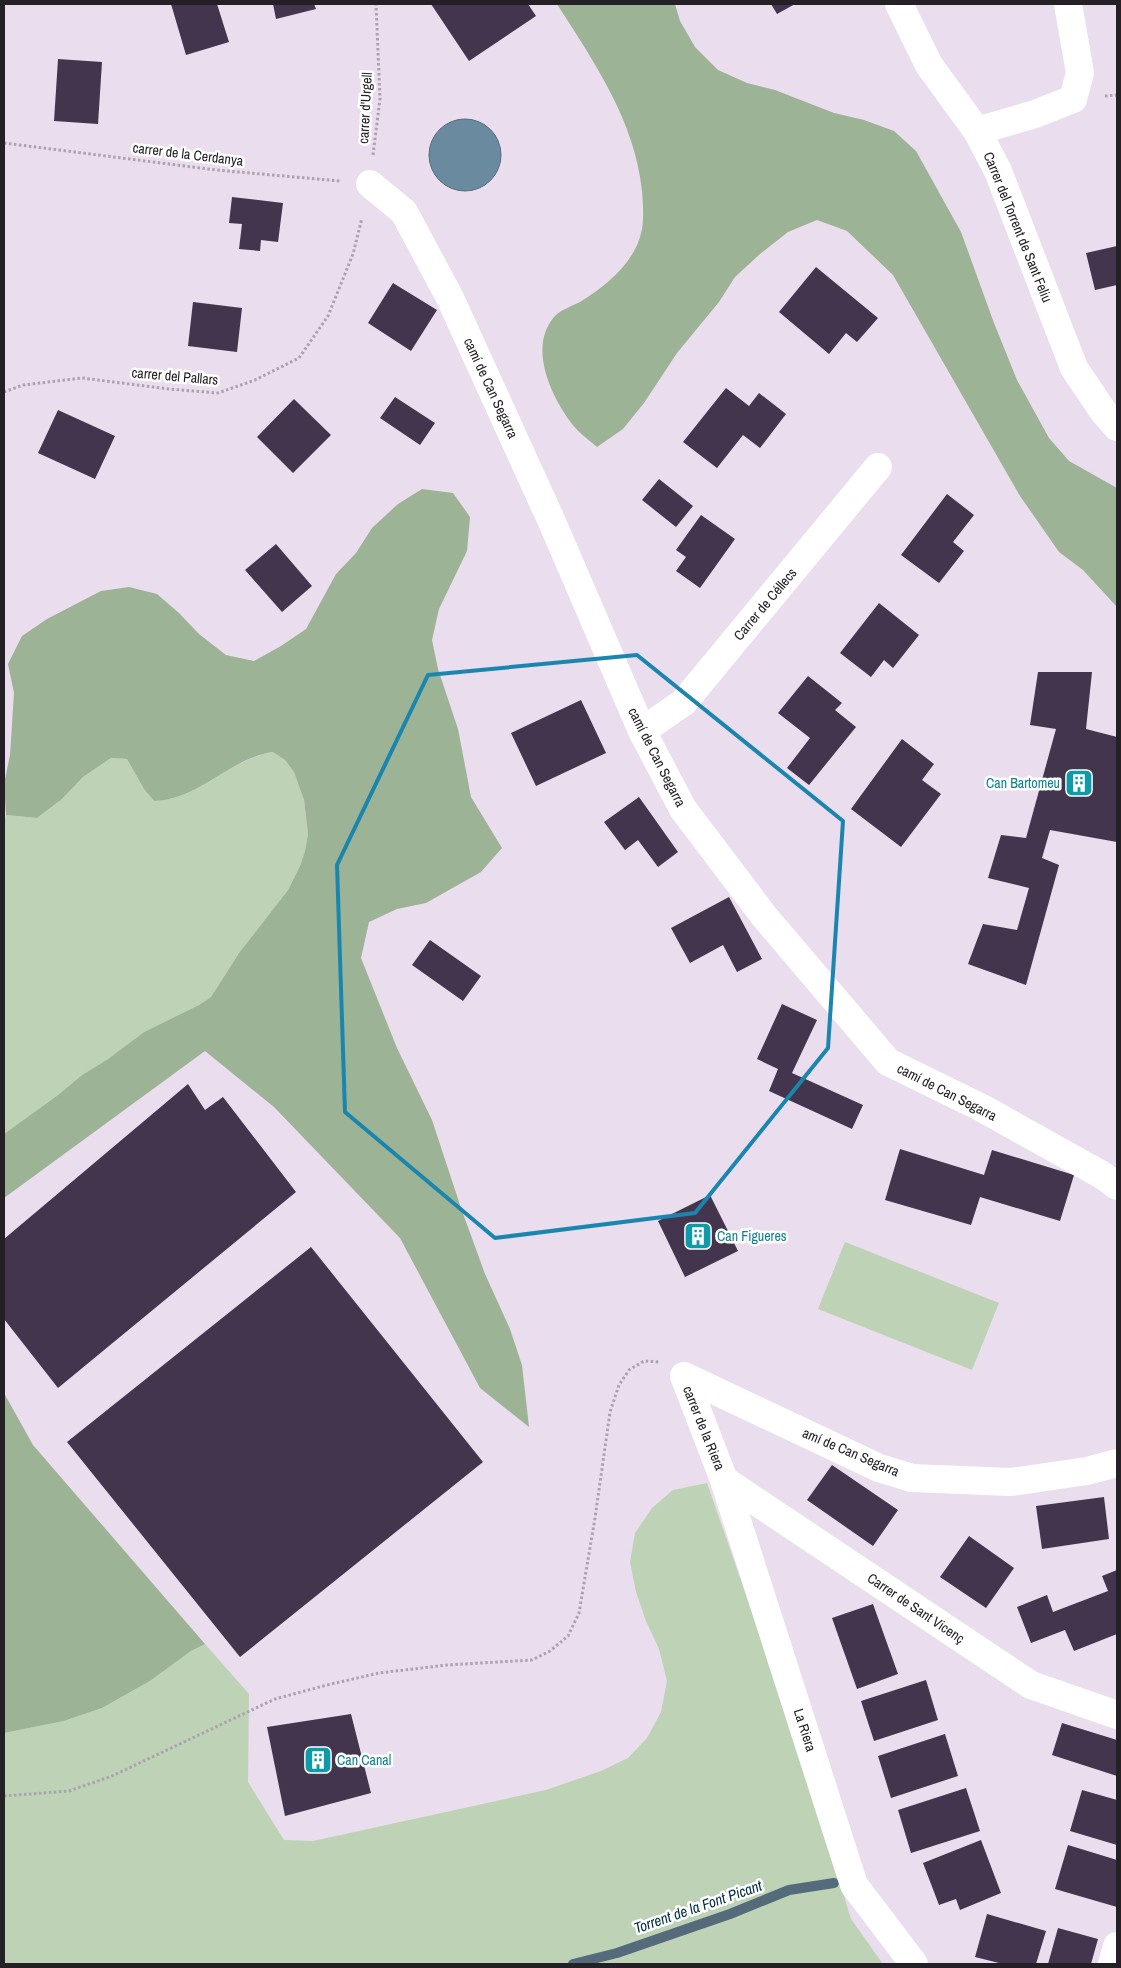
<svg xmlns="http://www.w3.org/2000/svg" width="1121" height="1968" font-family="'Archivo Narrow',sans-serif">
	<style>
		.green { fill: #bed2b6 }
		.forest { fill: #9db395 }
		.water { fill: #6a8b9f; stroke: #556b7b }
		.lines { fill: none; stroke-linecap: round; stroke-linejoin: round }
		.stream { stroke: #556b7b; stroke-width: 10 }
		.building { fill: #44354f }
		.path { stroke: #aca2af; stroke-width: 3; stroke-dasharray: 2.5 2.5; stroke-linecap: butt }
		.minor { stroke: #fff; stroke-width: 28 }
		.marked { fill: none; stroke: #1a86ae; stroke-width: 4; stroke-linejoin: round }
		.labels { text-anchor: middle; stroke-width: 5; stroke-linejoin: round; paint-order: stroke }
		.street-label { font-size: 14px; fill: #252026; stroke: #fff }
		.culture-label { font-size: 14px; fill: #0d838f; stroke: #fff; text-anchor: start }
		.water-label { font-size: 15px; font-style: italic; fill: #002d43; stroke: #fff }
	</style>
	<rect width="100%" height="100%" fill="#eadded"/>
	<path class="green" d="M274 752 285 760 294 772 304 800 308 834 305 851 300 866 288 890 239 953 211 997 199 1005 144 1032 108 1059 82 1075 58 1095 4 1134V823L6 815 37 818 62 799 83 777 111 758 127 759 144 789 154 801C199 800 230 758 274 752Z
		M845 1242 999 1303 972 1370 818 1309Z
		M707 1483 797 1741 851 1919 883 1964H4V1733L64 1721 102 1708 150 1681 191 1651 205 1644 249 1694 248 1782 284 1840 313 1841 546 1790 601 1771 628 1758 647 1738 661 1712 667 1681 659 1649 646 1621 636 1592 630 1562 635 1533 652 1508 673 1490Z"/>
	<path class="forest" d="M557 4H675L680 21 695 47 718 70 747 83 775 90 834 113 864 120 894 131 916 151 961 232 994 323 1017 380 1049 438 1069 461 1117 488V607L1083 570 1059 552 1020 496 893 275 847 231 817 220 788 232 760 254 735 277 719 302 677 353 644 403 623 429 597 447C589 440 579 433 572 424 551 396 528 348 554 317 560 310 572 306 580 302 607 285 636 262 642 229 644 217 643 203 642 191 635 121 594 62 557 4Z
		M422 489 453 493 470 517 467 551 439 609 432 640 438 669 458 729 471 797 502 848 481 872 426 903 397 909 369 922 361 958 397 1048 432 1120 461 1208 485 1274 510 1329 522 1365 529 1427 480 1388 400 1238 274 1107 205 1051 4 1198V1134L58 1095 82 1075 108 1059 144 1032 199 1005 211 997 239 953 288 890 300 866 305 851 308 834 304 800 294 772 285 760 273 752C230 758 199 800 154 801L144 789 127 759 111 758 83 777 62 799 37 818 6 815 4 784 10 755 14 693 8 664 22 636 47 619 101 591 129 587 157 594 179 613 199 634 226 655 254 661 281 646 306 629 336 574 356 553 372 528 398 504Z
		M4 1393 33 1445 205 1644 191 1651 150 1681 102 1708 64 1721 4 1733Z"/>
	<path class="water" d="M429 155a36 36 0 1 1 72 0a36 36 0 1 1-72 0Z"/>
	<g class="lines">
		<path class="stream" d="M573 1964 617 1953 730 1914 789 1890 834 1883"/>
	</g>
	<path class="building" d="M171 4H217L229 42 186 55Z
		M273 4H314L316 9 276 19Z
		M431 4H528L536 16 469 61Z
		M771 4H795L777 14Z
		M58 59 102 62 98 124 54 121Z
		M232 197 283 203 278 242 261 240 260 251 239 249 242 224 229 223Z
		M1117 246V285L1095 290 1086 253Z
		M816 267 878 318 857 342 846 333 829 354 779 312Z
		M393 283 437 310 411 351 368 323Z
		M193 302 242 308 237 352 188 346Z
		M726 388 749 406 759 393 786 414 760 448 743 435 717 468 683 442Z
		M395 397 435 423 420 445 380 418Z
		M294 399 331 435 293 473 257 437Z
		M58 410 115 436 95 479 38 453Z
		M659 479 693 506 676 527 642 500Z
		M947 494 974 515 953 542 964 551 939 583 901 555Z
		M701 515 735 539 700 588 676 571 686 557 676 550Z
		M276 544 312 586 282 612 245 570Z
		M879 603 919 635 893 668 884 660 871 677 840 653Z
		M1038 672H1092L1086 729 1117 737V842L1050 830 1042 858 1059 865 1026 985 968 964 983 924 1017 930 1029 888 988 878 1001 835 1026 838 1056 729 1030 725Z
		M808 676 842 703 835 710 856 727 809 785 787 768 810 738 778 713Z
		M581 700 606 753 536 786 511 733Z
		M902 739 934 764 922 780 941 794 901 847 851 809Z
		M639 797 678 852 658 867 638 840 625 850 604 822Z
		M729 897 762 959 737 972 723 945 690 963 671 928Z
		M430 940 481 976 463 1001 412 965Z
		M782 1004 817 1020 792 1073 863 1105 852 1129 769 1091 778 1069 757 1059Z
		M188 1084 205 1110 223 1097 296 1192 58 1388 4 1319V1239Z
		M900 1149 984 1175 992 1150 1074 1175 1060 1221 980 1197 971 1225 885 1200Z
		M710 1195 738 1251 685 1277 658 1221Z
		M311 1247 483 1462 240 1657 67 1442Z
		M832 1465 898 1510 873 1546 807 1500Z
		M1104 1497 1109 1539 1042 1549 1036 1506Z
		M969 1536 1014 1568 986 1608 940 1577Z
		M1117 1570V1634L1074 1651 1065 1630 1031 1643 1017 1607 1047 1595 1053 1612 1108 1591 1102 1576Z
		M873 1604 898 1674 857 1689 832 1618Z
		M926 1680 938 1720 874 1741 861 1701Z
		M351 1714 371 1793 285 1816 267 1727Z
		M1062 1723 1117 1740V1776L1052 1755Z
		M945 1734 958 1776 891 1798 878 1756Z
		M966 1788 980 1831 911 1853 898 1810Z
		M1082 1790 1117 1800V1845L1070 1831Z
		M981 1840 1001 1893 960 1910 956 1899 939 1905 923 1863Z
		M1068 1845 1117 1860V1907L1055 1889Z
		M987 1914 1046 1931 1036 1964H1003L975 1957Z
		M1058 1928 1098 1939 1091 1964H1048Z"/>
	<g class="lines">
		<path class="path" d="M1105 96 1117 95
			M4 143 216 170 340 181
			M373 155 380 99 376 4
			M4 392 23 385 82 378 169 389 218 393 255 380 299 358 328 316 353 254 362 218
			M4 1796 69 1791 112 1776 275 1699 327 1685 379 1673 447 1665 532 1660 550 1651 568 1636 579 1613 595 1518 610 1412 619 1385 629 1370 644 1361 659 1362"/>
		<path class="minor" d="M899 4 929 65 977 131 998 171 1074 368 1103 411 1117 427
			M977 131 1035 114 1073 99 1080 73 1068 4
			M370 184 404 212 450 298 552 522 642 731 683 809 764 916 888 1062 982 1108 1102 1175 1117 1186
			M642 731 684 702 878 467
			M684 1376 724 1480 854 1885 914 1964
			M684 1376 879 1468 912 1478 1011 1482 1087 1471 1117 1463
			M724 1480 1031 1685 1117 1715
			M1112 1964 1117 1946"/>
	</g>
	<path class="marked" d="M637 655 843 821 828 1048 695 1213 495 1238 345 1112 337 865 428 675Z"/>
	<defs>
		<symbol id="building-square" viewBox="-11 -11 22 22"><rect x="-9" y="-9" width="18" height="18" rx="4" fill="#0f9aa8" stroke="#fff"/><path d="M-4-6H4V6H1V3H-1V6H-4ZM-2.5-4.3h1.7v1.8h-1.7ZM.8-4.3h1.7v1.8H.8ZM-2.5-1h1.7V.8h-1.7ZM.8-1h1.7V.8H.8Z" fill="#fff"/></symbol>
	</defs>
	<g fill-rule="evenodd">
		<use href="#building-square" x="1063" y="767" width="32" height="32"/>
		<use href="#building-square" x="682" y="1220" width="32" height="32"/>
		<use href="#building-square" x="302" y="1744" width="32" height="32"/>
	</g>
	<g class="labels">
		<g class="street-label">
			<text transform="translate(365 108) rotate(-87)" y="5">carrer d'Urgell</text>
			<text transform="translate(188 154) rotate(7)" y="5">carrer de la Cerdanya</text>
			<text transform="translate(1018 227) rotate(68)" y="5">Carrer del Torrent de Sant Feliu</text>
			<text transform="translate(175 376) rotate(5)" y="5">carrer del Pallars</text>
			<text transform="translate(491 388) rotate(65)" y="5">camí de Can Segarra</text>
			<text transform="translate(765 604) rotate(-50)" y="5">Carrer de Céllecs</text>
			<text transform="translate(657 757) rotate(63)" y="5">camí de Can Segarra</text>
			<text transform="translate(947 1092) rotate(27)" y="5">camí de Can Segarra</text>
			<text transform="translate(704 1428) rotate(68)" y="5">carrer de la Riera</text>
			<text transform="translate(851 1452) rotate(23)" y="5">amí de Can Segarra</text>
			<text transform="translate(916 1608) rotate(34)" y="5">Carrer de Sant Vicenç</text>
			<text transform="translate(805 1730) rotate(72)" y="5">La Riera</text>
		</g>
		<g class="culture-label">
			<text x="1060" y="788" text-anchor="end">Can Bartomeu</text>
			<text x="717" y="1241">Can Figueres</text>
			<text x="337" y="1765">Can Canal</text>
		</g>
		<g class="water-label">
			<text transform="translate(698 1907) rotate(-19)" y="5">Torrent de la Font Picant</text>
		</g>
	</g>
	<rect width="1121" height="1968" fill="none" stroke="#252026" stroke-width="10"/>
</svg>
